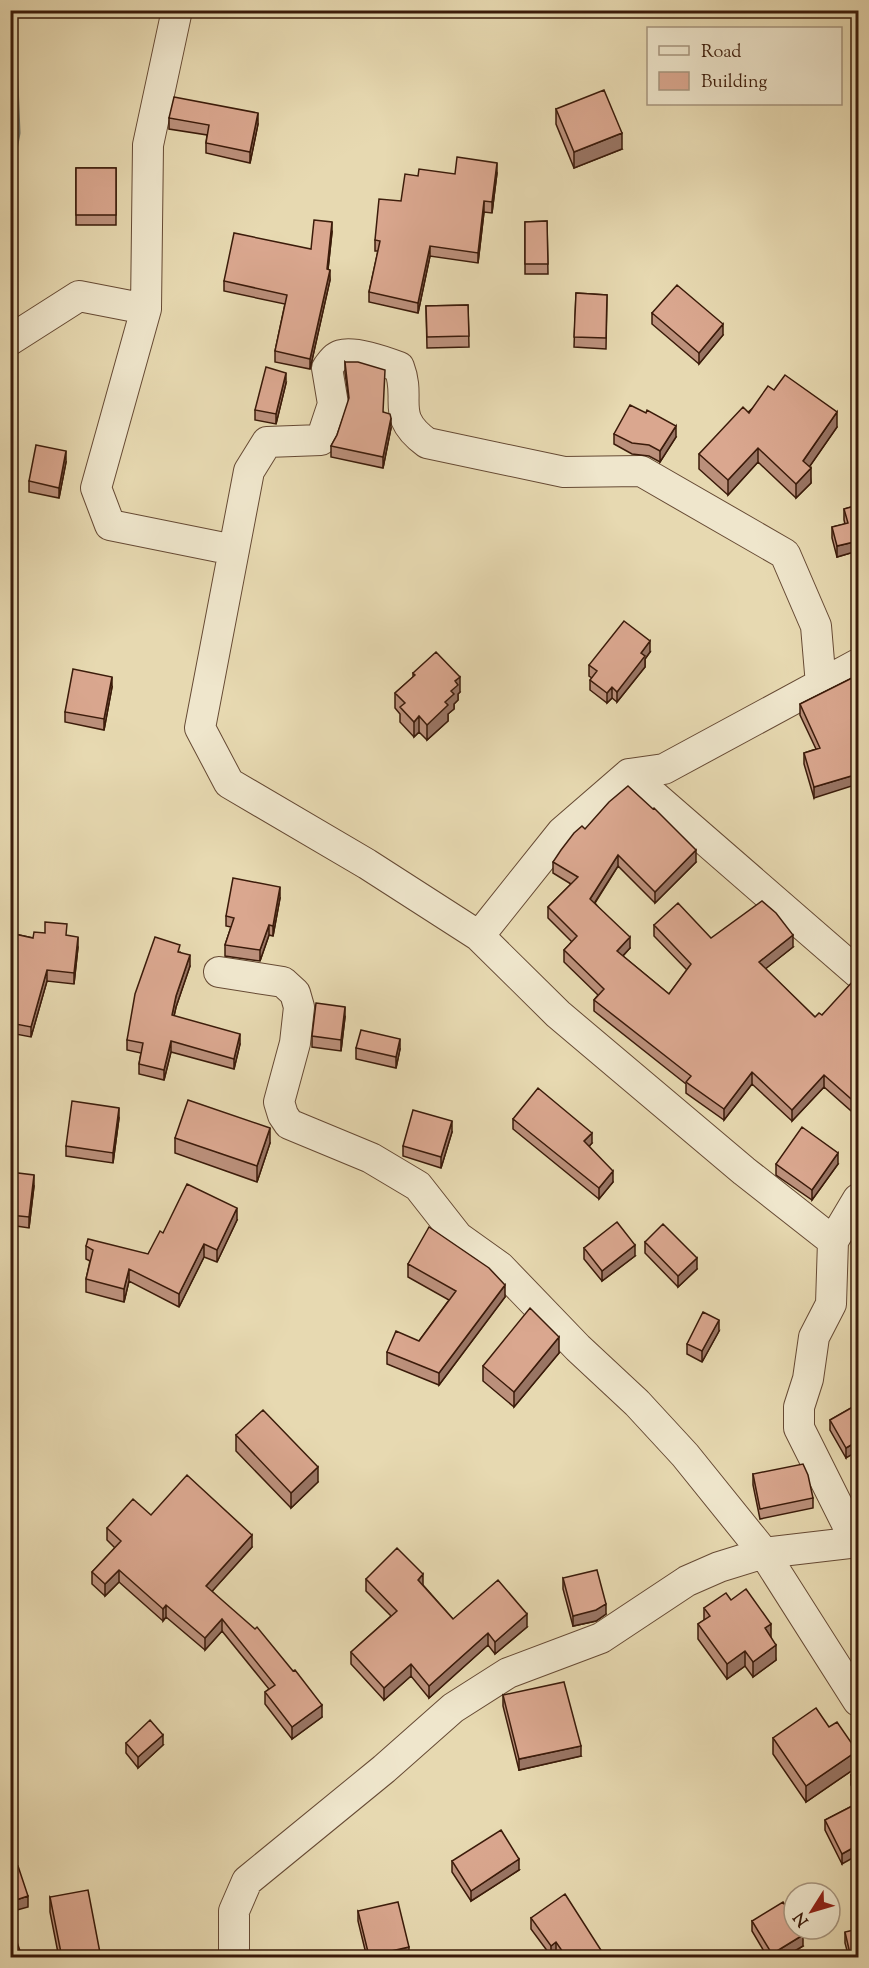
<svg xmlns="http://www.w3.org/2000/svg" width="869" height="1968" font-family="'Sorts Mill Goudy',serif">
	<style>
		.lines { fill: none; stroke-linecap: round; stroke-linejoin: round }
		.stream { stroke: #737a6f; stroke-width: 7 }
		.minor-casing { stroke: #664a34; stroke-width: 32 }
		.minor { stroke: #efe6cc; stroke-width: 30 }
		.wall { fill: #bb907b; stroke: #3b1b0a; stroke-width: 1.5 }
		.shaded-wall { fill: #997564; stroke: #3b1b0a; stroke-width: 1.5 }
		.building { fill: #daa78f; stroke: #3b1b0a; stroke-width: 1.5 }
	</style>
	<rect width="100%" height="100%" fill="#e7d9b1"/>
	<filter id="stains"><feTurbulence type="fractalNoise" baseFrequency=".00333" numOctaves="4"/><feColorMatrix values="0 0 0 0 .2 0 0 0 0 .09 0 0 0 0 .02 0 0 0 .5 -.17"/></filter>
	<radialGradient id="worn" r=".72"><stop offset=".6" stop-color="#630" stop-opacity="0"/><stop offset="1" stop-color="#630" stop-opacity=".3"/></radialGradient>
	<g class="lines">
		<path class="stream" d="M10 171 17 133 12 10"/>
		<defs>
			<path id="minor" d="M177 10 148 145 146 309 96 488 110 525 234 550
				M10 340 79 296 146 309
				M821 685 816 626 785 554 641 471 564 472 427 443C389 415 412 401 399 367 386 362 354 351 341 355 334 357 331 363 327 368L333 404 321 440 267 442 249 471 200 728 229 783 367 864 479 936 558 1014 744 1171 833 1241 831 1304 814 1337 808 1379 799 1407V1428L856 1542
				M629 774 858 973
				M479 936 562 832 629 774 664 769 858 664
				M219 972 283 982 295 993 299 1007 295 1043 279 1102 283 1115 289 1124 371 1158 418 1186 458 1237 500 1267 578 1348 637 1403 685 1455 764 1553 858 1701
				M833 1241 858 1199
				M234 1958V1911L247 1881 384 1769 453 1708 508 1673 601 1638 687 1581 719 1567 764 1553 858 1542"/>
		</defs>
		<use href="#minor" class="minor-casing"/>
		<use href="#minor" class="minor"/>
	</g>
	<path class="wall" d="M556 109 622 149 574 168 556 124Z
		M169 118 258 124 250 163 206 153V143L207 135 169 129Z
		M76 168H116V225H76Z
		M497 173 492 213 484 212 478 263 430 256 418 313 369 302V292L378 251H375V240L418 176Z
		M547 221 548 274H525V222Z
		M332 232 328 269 330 280 310 369 275 362V351L285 304 224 291V281L311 249Z
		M576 293 607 295 606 349 574 347Z
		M468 305 469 347 427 348 426 306Z
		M652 313 723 335 699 364 652 324Z
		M345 362 384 413 391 428 383 468 331 457V446L337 435 349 401 345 373Z
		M286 383 276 424 255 420V410Z
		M774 390 837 427 809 467 811 483 796 498 758 462 728 495 699 469V454Z
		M614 434 676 437 660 462 649 456 632 454 614 444Z
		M66 462 59 498 29 492V481Z
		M858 505V561H856L854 552 837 557 832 538V527L845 524 844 520V509Z
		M650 652 645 659V667L617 702 612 698 607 703 590 690V680L592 678 589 676V665Z
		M413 673 460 692 458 694V700L454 704V709L448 714V721L427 740 419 732 414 737 400 722V714L395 708V693L413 677Z
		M858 675 814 798 804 764V753L816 749 800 715V704Z
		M112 687 104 730 65 722V712Z
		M858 828V851L856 839V829Z
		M585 829 696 862 655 903 618 866 595 903 630 948 623 956 669 994 687 970 654 936V925L711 938 793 947 765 969 815 1017 822 1015 858 984V1117L824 1087 792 1121 752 1084 724 1120 686 1093V1084L594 1011V1000L598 995 564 962V950L572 942 548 918V907L571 884 553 873V862Z
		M280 898 273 936 269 935 260 961 225 956V945L231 927 226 926V916Z
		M10 933 33 938 66 936 78 947 74 984 47 981 31 1037 10 1033Z
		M180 952 190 966 176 1007 174 1016 240 1044 234 1069 171 1052 164 1080 139 1074V1064L141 1053 127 1050V1040Z
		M345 1017 341 1051 312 1047V1036Z
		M356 1048 400 1049 396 1068 356 1059Z
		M119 1118 113 1163 66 1156V1146Z
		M513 1119 592 1143 589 1146 613 1182 599 1199 513 1129Z
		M452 1132 441 1168 403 1156V1146Z
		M175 1138 270 1143 257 1182 175 1153Z
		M776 1164H838L812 1200 776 1175Z
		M10 1172 34 1186 29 1228 10 1225Z
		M237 1220 217 1262 204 1257 179 1307 129 1281 124 1302 86 1292V1279L90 1261 86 1259V1246L148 1254 163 1233Z
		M645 1242 697 1269 678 1287 645 1253Z
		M584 1248 635 1256 602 1281 584 1259Z
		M408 1264 505 1297 439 1385 387 1364V1352L419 1341 449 1300 408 1277Z
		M719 1331 702 1362 687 1354V1344Z
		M559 1353 514 1407 483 1381V1366Z
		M858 1404 846 1458 830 1430V1420Z
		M236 1435 318 1482 291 1508 236 1451Z
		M753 1474 813 1498V1508L760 1519 753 1485Z
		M151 1515 252 1547 212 1591 322 1717 292 1739 265 1704V1692L269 1689 222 1631 205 1650 166 1617 163 1621 119 1582 105 1596 92 1584V1572L115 1548 107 1540V1528Z
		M563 1578 606 1614 596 1621 573 1626 563 1589Z
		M366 1579 423 1585 453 1619 527 1627 495 1654 488 1645 429 1698 411 1676 384 1700 351 1664V1652L391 1616 366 1591Z
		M731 1600 771 1638 776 1660 753 1677 745 1666 727 1679 698 1639V1624L704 1620V1608Z
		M503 1695 581 1756 519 1770 503 1706Z
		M773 1738 857 1767 806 1802 773 1754Z
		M126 1743 163 1745 138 1768 126 1753Z
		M858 1770V1797L851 1785V1775Z
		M858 1803 842 1864 825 1830V1820Z
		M452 1861 519 1870 471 1901 452 1872Z
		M50 1897 101 1958H59L50 1912Z
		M358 1911 409 1957 367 1958 358 1921Z
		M531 1918 606 1958H560L556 1953 551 1956 531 1929Z
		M752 1921 803 1946 783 1958H768L752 1931Z
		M845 1932 858 1958H849L845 1943Z"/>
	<path class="shaded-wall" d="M258 113V124L250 163V152Z
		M622 133V149L574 168V152Z
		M497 163V173L492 213V202Z
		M484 201V212L478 263V253Z
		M332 222V232L327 279V269Z
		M430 246V256L418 313V303Z
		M330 270V280L310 369V359Z
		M723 324V335L699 364V353Z
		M286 373V383L276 424V414Z
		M837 412V427L803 476V461Z
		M391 418V428L383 468V457Z
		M676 426V437L660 462V451Z
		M758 448V462L728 495V480Z
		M66 451V462L59 498V488Z
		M811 468V483L796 498V484Z
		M854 542V552L837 557V546Z
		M858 550V561H856V551Z
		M650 641V652L645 659V667L617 702V692L641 653Z
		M112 677V687L104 730V719Z
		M460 677V692L458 694V700L454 704V709L448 714V721L427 740V725L445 702 451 691 455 681Z
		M612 687V698L607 703V693Z
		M419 716V732L414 737V722Z
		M858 774V784L814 798V787Z
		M696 850V862L655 903V892Z
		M618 855V866L590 910V899Z
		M280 887V898L273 936V926Z
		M269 925V935L260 961V950Z
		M793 935V947L759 974V962Z
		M78 937V947L74 984V973Z
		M630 937V948L617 962V951Z
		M190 955V966L176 1007 172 1025V1015L176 996Z
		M47 970V981L31 1037V1027Z
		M345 1007V1017L341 1051V1040Z
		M240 1034V1044L234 1069V1059Z
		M400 1039V1049L396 1068V1057Z
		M171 1041V1052L164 1080V1070Z
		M752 1072V1084L724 1120V1109Z
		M824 1075V1087L792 1121V1110Z
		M119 1108V1118L113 1163V1153Z
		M452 1121V1132L441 1168V1157Z
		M270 1128V1143L257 1182V1166Z
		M592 1133V1143L584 1152V1141Z
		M838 1153V1164L812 1200V1190Z
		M613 1171V1182L599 1199V1188Z
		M34 1175V1186L29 1228V1217Z
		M237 1208V1220L217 1262V1250Z
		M204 1244V1257L179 1307V1294Z
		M635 1245V1256L602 1281V1271Z
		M697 1258V1269L678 1287V1276Z
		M129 1269V1281L124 1302V1289Z
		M505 1285V1297L439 1385V1373Z
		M719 1320V1331L702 1362V1351Z
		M559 1337V1353L514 1407V1392Z
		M858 1441V1451L846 1458V1448Z
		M318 1467V1482L291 1508V1493Z
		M252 1535V1547L206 1598V1586Z
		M119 1570V1582L105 1596V1584Z
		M423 1574V1587L418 1580Z
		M606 1604V1614L596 1621 573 1626V1616Z
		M166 1605V1617L163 1621V1609Z
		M527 1614V1627L495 1654V1642Z
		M222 1619V1631L205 1650V1638Z
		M771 1624V1639L765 1628Z
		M488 1633V1645L429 1698V1686Z
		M776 1645V1660L753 1677V1662Z
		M745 1651V1666L727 1679V1664Z
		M411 1664V1676L384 1700V1688Z
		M322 1705V1717L292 1739V1727Z
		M163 1735V1745L138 1768V1757Z
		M581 1746V1756L519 1770V1759Z
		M857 1751V1767L806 1802V1786Z
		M858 1845V1855L842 1864V1854Z
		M519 1859V1870L471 1901V1891Z
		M28 1896V1907L10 1912V1902Z
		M803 1935V1946L783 1958H772V1954Z
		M556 1942V1953L551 1956V1946Z
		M409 1947V1957L369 1958V1956Z
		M20 1951V1958H10V1954Z"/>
	<path class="building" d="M604 90 622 133 574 152 556 109Z
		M174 97 258 113 250 152 206 143 209 125 169 118Z
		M457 157 497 163 492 202 484 201 478 253 430 246 418 303 369 292 380 241 375 240 379 199 401 201 405 174 418 176 419 169 455 174Z
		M76 168H116V215H76Z
		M314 220 332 222 327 269 330 270 310 359 275 351 287 295 224 281 234 233 311 249Z
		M547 221 548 264H525V222Z
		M677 285 723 324 699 353 652 313Z
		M576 293 607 295 606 338 574 337Z
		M468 305 469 336 427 337 426 306Z
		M345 362H358L385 370 383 412 390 414 391 418 383 457 331 446 337 435 349 398Z
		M266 367 286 373 276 414 255 410Z
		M785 375 837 412 803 461 811 468 796 484 758 448 728 480 699 454 743 407 749 413 768 386 774 390Z
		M630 405 646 413 647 410 676 426 660 451 649 445 632 443 614 434Z
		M36 445 66 451 59 488 29 481Z
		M858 505V550L856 551 854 542 837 546 832 527 848 523 844 509Z
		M624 621 650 641 641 653 645 656 617 692 612 687 607 693 590 680 597 671 589 665Z
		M436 652 460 677 455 681 458 685 451 691 454 694 445 702 448 705 427 725 419 716 414 722 400 707 405 703 395 693 415 675 413 673Z
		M73 669 112 677 104 719 65 712Z
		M858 675V774L814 787 804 753 820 748 800 704Z
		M628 786 653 809 654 808 696 850 655 892 618 855 590 899 630 937 617 951 669 994 691 964 654 925 678 903 711 938 762 901 776 913 793 935 759 962 815 1017 819 1013 822 1015 854 980 858 984V1105L824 1075 792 1110 752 1072 724 1109 686 1082 691 1076 594 1000 604 989 564 950 577 936 548 907 578 877 553 862 561 850 574 833 582 826 585 829 609 802Z
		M858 828V841L856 829Z
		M233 878 280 887 273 926 269 925 260 950 225 945 234 918 226 916Z
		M45 922 67 924 66 935 78 937 74 973 47 970 31 1027 10 1023V933L33 938 34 932 45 933Z
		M155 937 180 945 178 952 190 955 176 996 172 1015 240 1034 234 1059 171 1041 164 1070 139 1064 143 1043 127 1040 135 994Z
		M316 1003 345 1007 341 1040 312 1036Z
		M361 1030 400 1039 396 1057 356 1048Z
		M538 1088 592 1133 584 1141 613 1171 599 1188 513 1119Z
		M188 1100 270 1128 257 1166 175 1138Z
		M72 1101 119 1108 113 1153 66 1146Z
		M413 1110 452 1121 441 1157 403 1146Z
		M802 1127 838 1153 812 1190 776 1164Z
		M10 1172 34 1175 29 1217 10 1215Z
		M187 1184 237 1208 217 1250 204 1244 179 1294 129 1269 124 1289 86 1279 93 1250 86 1246 88 1239 148 1254 160 1231 163 1233Z
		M617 1222 635 1245 602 1271 584 1248Z
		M663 1224 697 1258 678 1276 645 1242Z
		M429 1227 489 1268 505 1285 439 1373 387 1352 396 1331 419 1341 456 1291 408 1264Z
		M530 1308 559 1337 514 1392 483 1366Z
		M703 1312 719 1320 702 1351 687 1344Z
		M858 1404V1441L846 1448 830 1420Z
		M263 1410 318 1467 291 1493 236 1435Z
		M803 1464 808 1475 813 1498 760 1509 753 1474Z
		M187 1475 252 1535 206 1586 255 1629 257 1627 293 1671 295 1670 322 1705 292 1727 265 1692 275 1685 222 1619 205 1638 166 1605 163 1609 119 1570 105 1584 92 1572 121 1541 107 1528 133 1499 151 1515Z
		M397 1548 423 1574 418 1580 453 1619 498 1580 527 1614 495 1642 488 1633 429 1686 411 1664 384 1688 351 1652 397 1611 366 1579Z
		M597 1570 606 1604 596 1610 573 1616 563 1578Z
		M746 1589 771 1624 765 1628 776 1645 753 1662 745 1651 727 1664 698 1624 710 1616 704 1608 726 1593 731 1600Z
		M564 1682 581 1746 519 1759 503 1695Z
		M816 1708 829 1727 837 1722 857 1751 806 1786 773 1738Z
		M150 1720 163 1735 138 1757 126 1743Z
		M858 1770V1787L851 1775Z
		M858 1803V1845L842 1854 825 1820Z
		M501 1830 519 1859 471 1891 452 1861Z
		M18 1866 28 1896 10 1902V1868Z
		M88 1890 101 1958H62L50 1897Z
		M565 1894 606 1958H567L556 1942 551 1946 531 1918Z
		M398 1902 409 1947 369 1956 358 1911Z
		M783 1902 794 1920V1929H800L803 1935 772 1954 752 1921Z
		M10 1921 20 1951 10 1954Z
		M858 1929V1958H851L845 1932Z"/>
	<rect width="869" height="1968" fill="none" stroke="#e7d9b1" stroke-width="36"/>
	<rect x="12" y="12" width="845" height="1944" fill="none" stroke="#3b1b0a" stroke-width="3"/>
	<rect x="18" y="18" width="833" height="1932" fill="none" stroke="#3b1b0a" stroke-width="1.5"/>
	<rect x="647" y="27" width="195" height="78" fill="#efe6cc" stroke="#a7957e" stroke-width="1.5"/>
	<rect x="659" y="46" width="30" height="9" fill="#efe6cc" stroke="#a7957e" stroke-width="1.5"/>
	<text x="701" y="57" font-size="18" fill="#3b1b0a">Road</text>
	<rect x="659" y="72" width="30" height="18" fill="#daa78f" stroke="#a7957e" stroke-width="1.5"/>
	<text x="701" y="87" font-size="18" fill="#3b1b0a">Building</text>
	<g transform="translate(812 1911) rotate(233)"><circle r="28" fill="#efe6cc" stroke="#a7957e" stroke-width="1.5"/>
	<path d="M0-4.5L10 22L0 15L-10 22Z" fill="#8f2418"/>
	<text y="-9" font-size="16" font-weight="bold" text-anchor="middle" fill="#3b1b0a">N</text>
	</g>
	<rect width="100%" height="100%" filter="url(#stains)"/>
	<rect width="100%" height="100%" fill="url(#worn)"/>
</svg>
